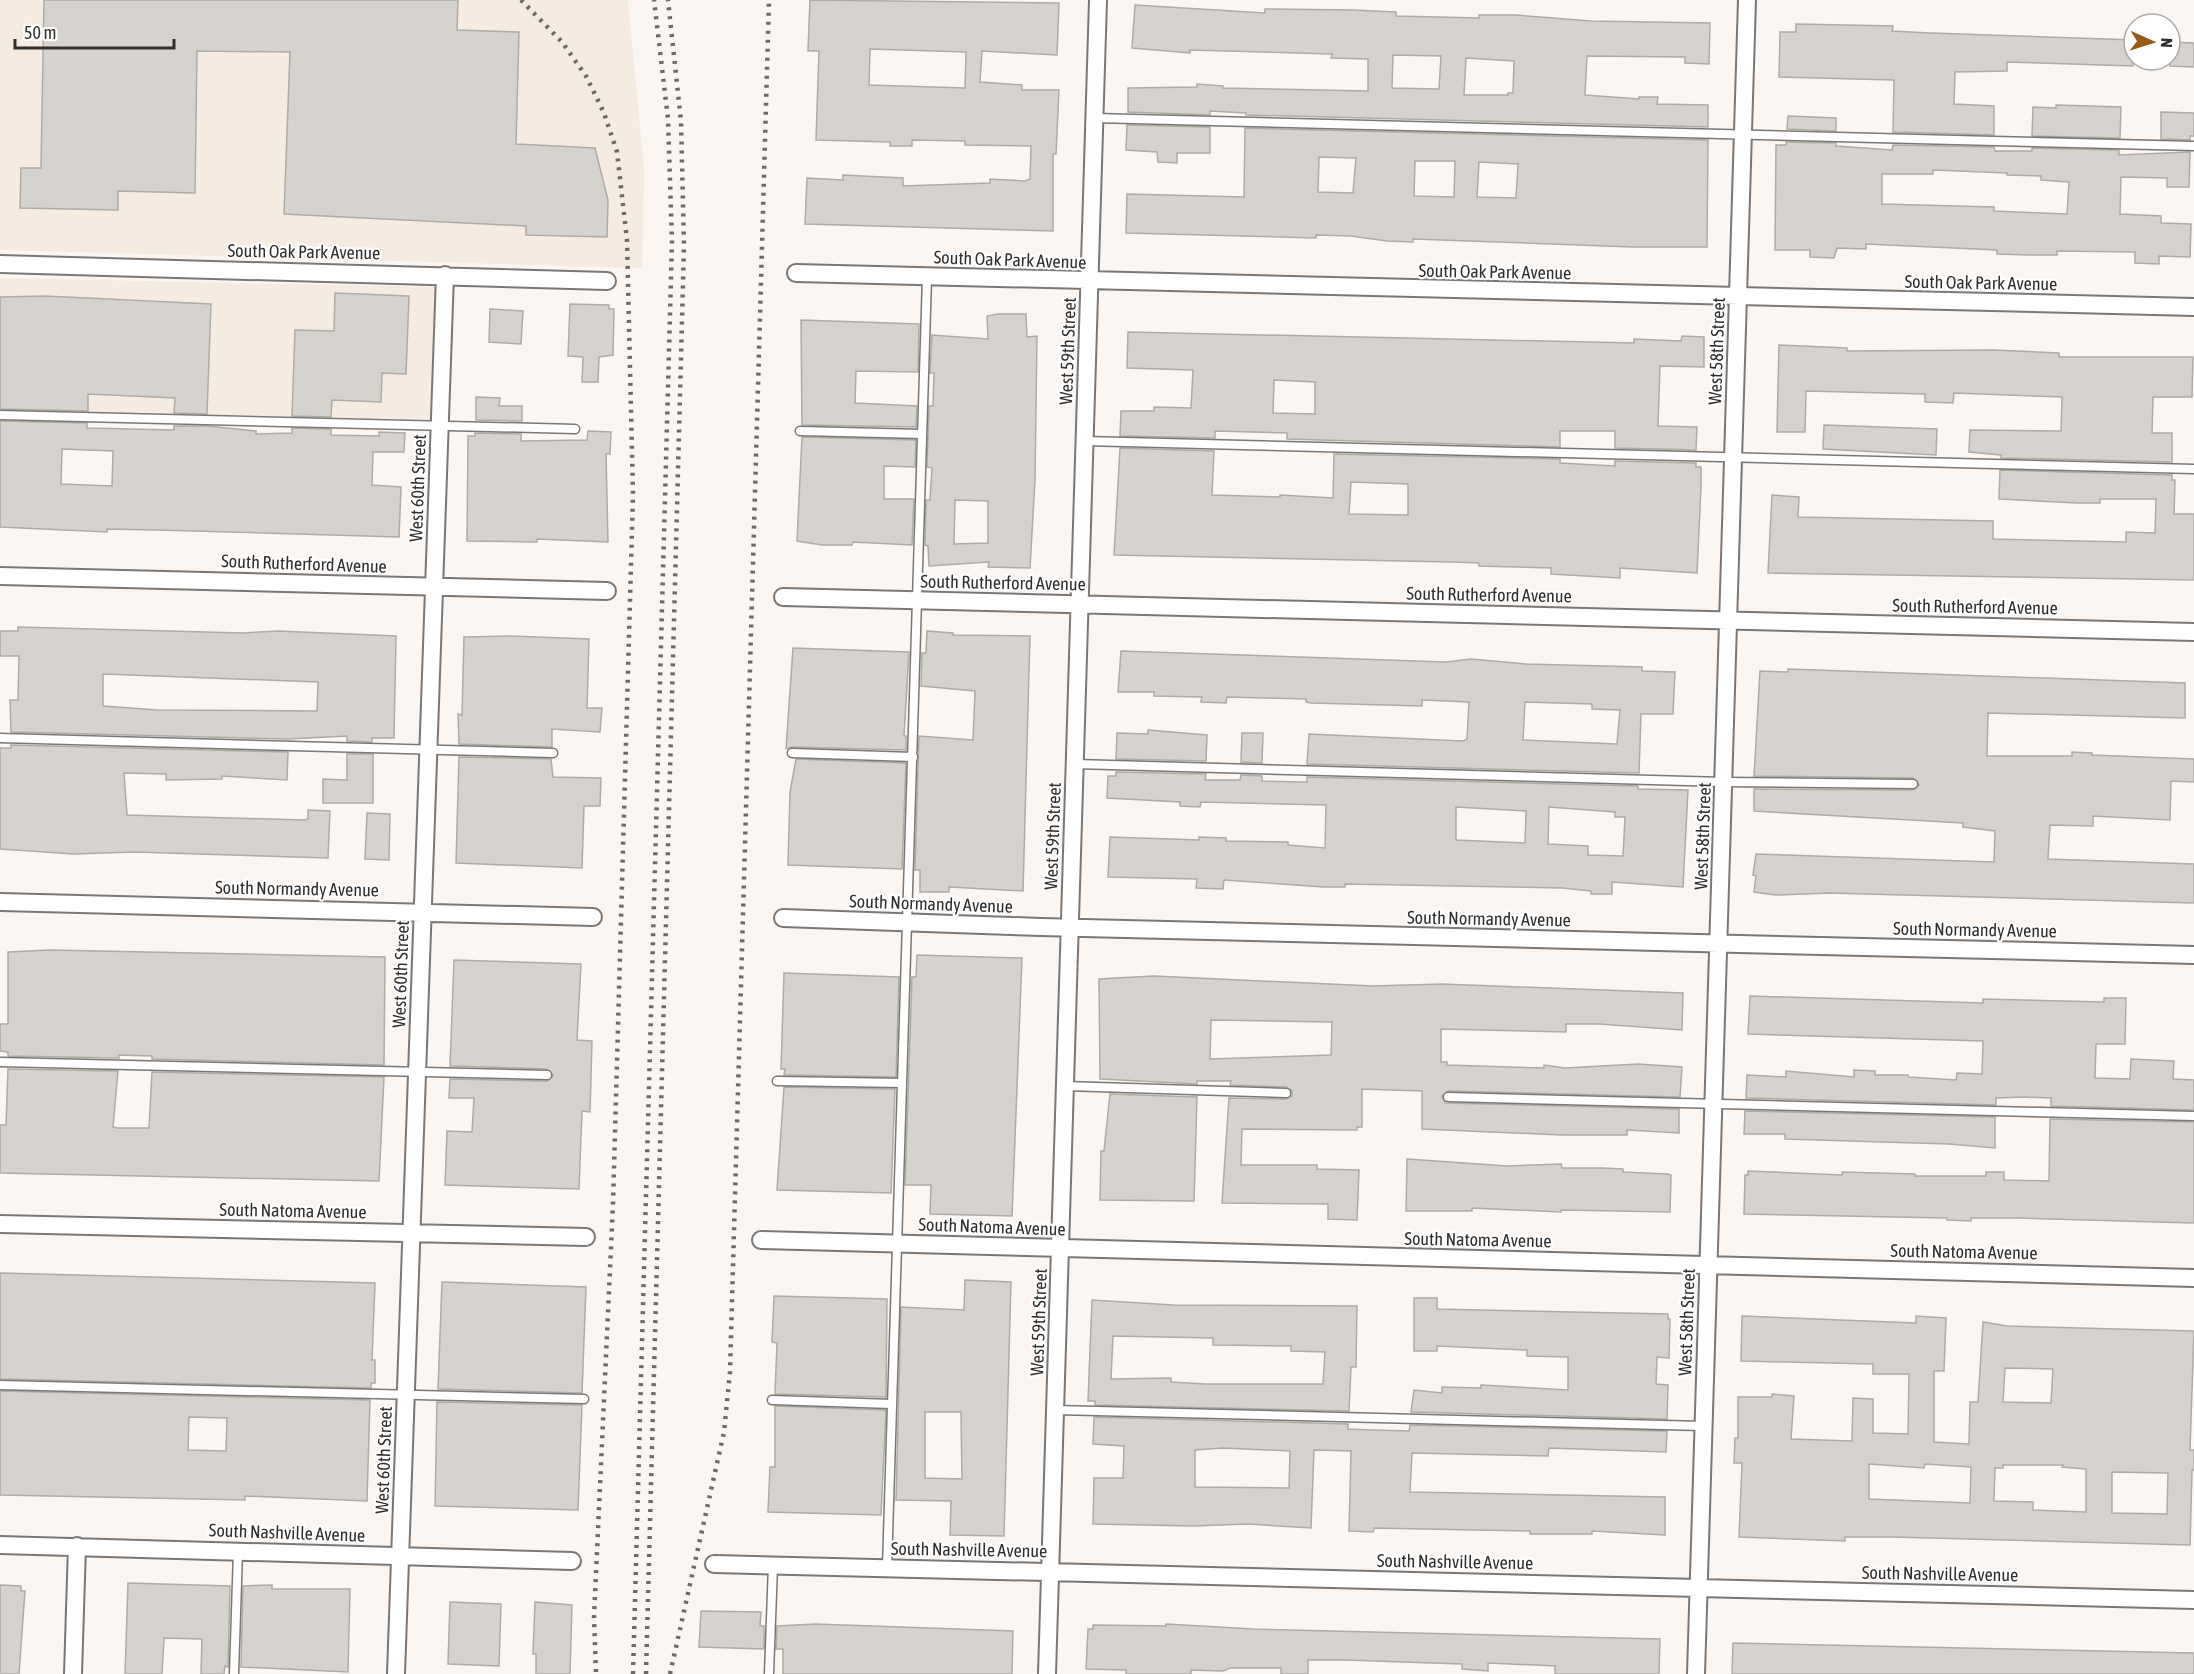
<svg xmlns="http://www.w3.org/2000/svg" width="2194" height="1674" font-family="'Asap Condensed',sans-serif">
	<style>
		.built { fill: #f5ebe1 }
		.building { fill: #d6d2ce; stroke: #afaba7; stroke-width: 1.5; fill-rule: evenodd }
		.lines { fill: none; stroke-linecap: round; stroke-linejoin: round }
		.lane-casing { stroke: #7b7774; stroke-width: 11 }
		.street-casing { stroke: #7b7774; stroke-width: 20 }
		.lane { stroke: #fff; stroke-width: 8 }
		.street { stroke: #fff; stroke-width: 16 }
		.rail { stroke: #6c6967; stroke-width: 4.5; stroke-dasharray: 3 6; stroke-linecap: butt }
		.labels { text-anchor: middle; stroke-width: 4.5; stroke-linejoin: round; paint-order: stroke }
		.street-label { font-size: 18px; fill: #302e2d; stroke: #fff }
	</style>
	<rect width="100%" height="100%" fill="#fbf6f2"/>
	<path class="built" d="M0 0H628L644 170 642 268 0 250Z
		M0 278 441 287 438 420 0 410Z"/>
	<path class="building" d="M44 0H458L457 30 519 32 516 144 595 148 608 200 607 237 526 235V226L284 214 290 52 197 51 195 193 118 191V210L20 208 21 168H41Z
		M810 0 1059 3 1057 55 982 51 980 82 1022 85V90H1059L1056 154H1053V231L805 224 807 178 843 180V175L903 178V186L990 183V179L1025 181 1030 179 1031 146 965 145V141L912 140V146H890V142L816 140 819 51H808ZM870 49 966 52 965 88 869 85Z
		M1135 5 1265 13V9L1352 10 1396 12V16L1479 18V15H1515L1591 21 1710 23 1709 64 1685 63V57L1587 56 1585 95 1639 99V97H1658L1657 104 1708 105V127L1246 115V113L1210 111V115L1128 112V88L1197 87V84L1223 86V88L1368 91V59L1331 58 1332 54 1190 50V53L1132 48ZM1393 55 1441 56 1439 89 1392 88ZM1466 58 1514 61 1513 93H1508V95H1464Z
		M1796 24 1893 26 1892 31 1930 33 2134 40 2133 66 2007 62V71L1955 72 1954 104 1994 106V135L1893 132 1894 80 1779 77 1780 32H1796Z
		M2170 42 2194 43V67L2170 66Z
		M2056 105 2121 107 2120 138 2032 136 2033 107 2056 108Z
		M2161 112 2194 113V136H2190V140L2161 139Z
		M1788 116 1836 118V131L1787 129Z
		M1127 125 1210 127V153H1177V163L1158 162 1157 152 1126 150Z
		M1245 128 1708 140 1707 247H1633L1413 239V242L1387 241 1351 236 1316 235V238L1126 233 1127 194 1244 197ZM1319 157 1356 158 1353 193 1318 192ZM1415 161H1455L1454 197 1414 196ZM1479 162 1518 164 1516 198 1477 197Z
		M1786 142 1836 143V146L1892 150 1893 145 1994 147 1995 151H2032V148L2119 150V155L2190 152 2189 187H2167V178L2121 177 2120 214 2161 216V223L2191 224 2190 257 2159 256V264L2135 263V252L2057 251V255H2031L1997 254V250L1866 244V249L1837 248 1834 258 1810 257V250H1775L1776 145H1786ZM1933 170 2007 173V175L2041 176V180L2069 182 2067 214 1994 211V207L1882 204V174H1933Z
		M335 293 409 296 406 374 382 373 381 402 332 400 331 417 292 416 295 330 334 331Z
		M45 296 211 304 207 414 174 413 175 398 88 394V411L0 409V297Z
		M570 304 609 305V309H614L613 355 599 357 598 382H582L583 357 568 356Z
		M490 309 523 311 521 344 489 342Z
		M998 314H1026L1027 337 1037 336 1035 480 1030 568 988 567 989 562 929 566 928 546 925 545 926 500H930L932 468 927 467 929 406H933L934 373H930L932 335 988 339 987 316ZM955 500 988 501V543L954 544Z
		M801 320 919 324 918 372 856 371 855 403 917 406 916 427 802 425Z
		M1128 332 1634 343V339L1681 341 1682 336 1704 337V367L1660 366 1658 426 1697 427 1696 450 1615 448V431H1560V447L1287 439V433L1253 432 1215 431V438L1120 436 1121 411H1154V407L1191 408 1193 370 1127 368ZM1274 380 1315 382V414L1273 413Z
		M1779 345 1847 348V351L1993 350 2059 353V357H2193L2192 397H2153L2152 433H2172V462L2001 458V455L1969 452 1970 430 2061 431 2062 397 1954 393 1953 403 1925 402V394L1806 391 1805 432H1777Z
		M476 397 500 398 499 406H522V421L476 420Z
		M0 421 87 423V428L174 430V426H207L256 431V434L292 433V428L331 429V435L379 436V432L405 433 404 452H373L372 485 401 487 399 537 157 530 107 529V532L0 527ZM62 449 113 451 112 486 61 484Z
		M1824 425 1937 429 1936 455 1823 449Z
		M588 431 611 432 610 454H606L608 542 537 539V542L467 541 468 436H475V433L521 434V441L587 440Z
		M802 437 916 440 915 467 884 466V499H914L912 545 853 542 852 545H822L797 541Z
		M1120 448 1214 451 1212 495 1280 497V495L1333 498 1334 454 1560 459V463L1615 466V461L1696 463V467H1701V487L1697 573 1620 568V578L1551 574V568L1479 566V563L1451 562 1114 555ZM1351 482 1408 484V515L1349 514Z
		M2000 470 2172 475V480H2175L2174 514H2194V580L1768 573 1772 495 1799 497 1798 517 1993 521V539L2126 542V532L2155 533 2156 499H2100V503H2078L1999 499Z
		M18 627 243 633 278 631 396 636 394 738H372V742L347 741V736L288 739 11 732 10 700H18L19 656H0V631H18ZM103 674 318 682 317 711 158 710 103 706Z
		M927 631 953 633V635L1030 636 1023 891 949 887V892H920V870H915L919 736 973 740 975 691 921 686 922 653H926Z
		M511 636 589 639 587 708H602L600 732 552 729V747L459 744 458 714 462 715 464 637Z
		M793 648 909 652 904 736H906V750L792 747 786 749Z
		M1121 651 1446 662 1471 659 1526 664 1642 667V671L1675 672 1673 714H1641L1639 773 1307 764 1309 734 1463 741 1467 739 1469 702 1422 700V706L1311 703 1306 702V699L1227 697 1226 703 1201 702 1202 697 1154 696V692H1118ZM1525 702 1592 704V709L1620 710 1617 744 1523 740Z
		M1788 669 2185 683V718L1988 713 1987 756H2072V752L2092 753V755L2194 759V782L2171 781 2170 820 2093 816V826L2050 825 2048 859 2194 864V903L1830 893 1776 895 1754 892 1756 876 1753 875 1756 854 1994 862 1995 831 1963 827V823L1754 811V789L1913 790 1919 785 1913 778 1754 776 1760 671 1788 672Z
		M1148 730 1207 735 1206 761 1116 759 1117 733 1148 734Z
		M1242 733H1263L1262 763 1241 762Z
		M11 745 288 752 287 780 222 776V779L166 780V774L124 773 127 815 304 820 308 819V810L330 811 328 858 134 852 74 854 0 849V748H11Z
		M347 754H373V803H323V779L347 780Z
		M459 757 551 759 553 777 601 778 600 806H584L582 868 456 863Z
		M796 759 906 763 902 869 788 865 790 792Z
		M1116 772 1206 774 1205 780H1240L1241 775 1262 776V781L1298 782H1307V777L1638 786V789L1688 790 1683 887 1612 882V894H1591V891L1562 888 1345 884V887H1324L1224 880 1223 889 1196 888 1197 879 1108 877 1110 837 1199 840V837L1226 838V841L1288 842V845L1325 848 1326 805 1201 802 1200 807 1180 806V802L1107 798 1108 776H1116ZM1456 807 1526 811 1525 843 1456 840ZM1549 807 1615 812V817H1625L1623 856 1588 855V846L1548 844Z
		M367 813 390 814 389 860 365 859Z
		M50 950 385 957 384 1065 152 1059V1056L119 1055V1058L8 1056V1052L0 1051V1024H8V952Z
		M917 955 1022 958 1012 1216 930 1214 931 1185H905L912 977H916Z
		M454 960 581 964 577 1040 592 1041 590 1112 582 1111 579 1189 445 1185 447 1131 472 1132 474 1098H449L450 1079 547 1081 553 1076 547 1069 450 1066Z
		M784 973 899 977 896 1077 784 1075 785 1069H781Z
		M1154 976 1373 986 1442 984 1683 993 1682 1030 1599 1024H1566V1032L1441 1029V1062H1447V1065L1544 1068V1065L1565 1068 1638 1064 1682 1067 1680 1097 1448 1091 1442 1096 1445 1103 1679 1109V1133L1627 1130V1135H1562L1422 1129V1091L1362 1089V1127H1357V1130L1242 1129 1241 1165H1317V1169L1359 1170 1357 1220 1328 1219V1204L1222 1203 1229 1098 1286 1099 1292 1096V1091L1286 1087 1230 1085 1231 1081H1197V1084L1100 1079 1099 979ZM1211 1020 1332 1022 1331 1055 1210 1059Z
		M1750 996 1983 1003V999L2104 1002V998H2126L2125 1044H2096L2095 1078 2130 1079 2131 1059 2174 1061 2173 1079 2194 1080V1110L2051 1106V1098L2023 1097 1996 1098V1105L1746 1098 1747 1075 1786 1077V1071L1854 1077V1070L1875 1071V1075H1908L1909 1077 1956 1080 1957 1073 1982 1074 1983 1041 1748 1034Z
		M8 1069 118 1071 113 1127 117 1128H149L152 1072 384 1077 379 1181 0 1173V1125H6Z
		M784 1087 895 1089 891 1193 777 1190Z
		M1110 1094 1197 1097 1194 1201 1100 1200 1101 1151H1104Z
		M1745 1111 1995 1117V1148L1949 1144 1785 1139V1134H1744Z
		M2050 1119 2194 1122V1223L2016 1218H1971V1221L1947 1220V1218L1744 1214 1745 1175H1748V1171L1842 1175V1172L1915 1174V1176H1986V1172H2004V1180L2049 1181Z
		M1407 1159 1507 1166 1561 1164 1562 1168H1603L1623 1169V1172L1668 1174 1671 1175 1670 1212 1561 1210V1212L1472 1208V1211H1406Z
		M0 1273 375 1283 372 1360H375V1383H371V1388L0 1379Z
		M965 1280 1011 1282 1004 1536 950 1535 951 1501 896 1500 901 1307 964 1310ZM925 1412H961L962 1479 925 1478Z
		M442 1282 586 1287 582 1393 438 1389Z
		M774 1296 887 1299 886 1397 775 1394 777 1343 772 1342Z
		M1414 1298H1437V1309L1668 1314V1319H1670L1669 1358 1657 1357 1656 1384 1668 1385 1667 1419 1411 1412 1414 1390 1442 1393V1387L1481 1388V1385L1568 1390V1357L1527 1356V1350L1437 1346V1351H1414Z
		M1092 1300 1173 1305 1357 1306 1356 1367H1351L1349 1411 1095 1405V1401H1088ZM1113 1336 1213 1338V1345L1291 1346V1351L1325 1352 1323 1384H1205L1171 1382V1378L1111 1379Z
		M1742 1316 1916 1323V1316L1946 1318 1944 1371H1934V1442L1969 1444 1970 1402H1978L1983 1322 2007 1326 2194 1331 2190 1450H2194V1470H2192L2190 1545 1892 1537H1845V1541L1739 1537 1742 1463H1734L1735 1438H1738V1397H1772V1394L1794 1396 1791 1439 1852 1441 1853 1398 1873 1399V1433L1908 1434 1909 1374H1873V1364L1741 1361ZM2005 1368 2053 1369 2051 1403 2003 1402ZM1869 1464 1924 1468 1925 1464 1971 1467 1970 1503 1869 1499ZM2003 1465H2063L2062 1467 2086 1469V1512L2033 1510V1502L1994 1501 1995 1468H2003ZM2112 1472 2168 1473 2167 1514 2112 1513Z
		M0 1391 370 1400 367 1501 245 1496V1500L0 1495ZM189 1417 227 1418 226 1451 188 1450Z
		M437 1402 582 1405 578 1510 435 1506Z
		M775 1406 886 1410 881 1515 768 1512 770 1467H775Z
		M1094 1417 1348 1424V1429L1373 1430 1409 1431 1410 1425 1667 1431 1666 1452 1549 1448 1548 1456 1412 1453 1410 1492 1665 1497V1535L1592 1531V1534H1530V1531L1374 1528 1373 1532 1349 1531 1351 1451 1314 1450 1311 1528 1248 1524 1193 1526 1093 1524 1094 1478H1123L1124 1446 1093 1444ZM1223 1448 1290 1451 1289 1488 1195 1487V1450Z
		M128 1583 230 1586 228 1667 225 1666 224 1674H201L202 1639 164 1638 162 1674H125Z
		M0 1585 21 1586V1591H25L19 1674H0Z
		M272 1585V1589H350L348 1672 241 1667 243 1586Z
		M450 1602 501 1604 499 1666 448 1664Z
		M535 1602 572 1605 570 1674H536V1654H533Z
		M701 1611 761 1612 760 1626H764V1649L699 1647Z
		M815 1624 1013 1631 1012 1674H783V1649H776L777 1626Z
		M1166 1624 1253 1629 1660 1639 1659 1674H1555V1666L1488 1663V1671L1462 1669V1664L1345 1660H1308V1674H1281V1668H1230L1223 1671 1191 1670V1674H1126V1670L1086 1669 1088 1629H1093V1625L1166 1626Z
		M1733 1643 2194 1653V1674H1732Z"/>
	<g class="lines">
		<defs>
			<path id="lane" d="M1094 118 2194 146
				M0 415 575 429
				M800 431 922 434
				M1085 441 2194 469
				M0 738 553 753
				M792 753 913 757
				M1075 764 1724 782 1913 784
				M0 1062 547 1075
				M777 1081 902 1083
				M1065 1086 1286 1093
				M1448 1097 2194 1116
				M0 1385 584 1399
				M772 1400 892 1404
				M1055 1410 1703 1426
				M887 1568 927 277
				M234 1674 238 1551
				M769 1674 773 1565"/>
			<path id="street" d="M0 264 607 281
				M796 273 2194 307
				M0 576 607 591
				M783 597 2194 632
				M0 902 593 917
				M783 918 1041 927 2194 955
				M0 1224 586 1237
				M761 1240 2194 1278
				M0 1545 572 1561
				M714 1564 2194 1600
				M73 1674 77 1546
				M396 1674 445 275
				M1047 1674 1098 0
				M1696 1674 1747 0"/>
		</defs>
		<use href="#lane" class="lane-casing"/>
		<use href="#street" class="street-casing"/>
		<use href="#lane" class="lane"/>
		<use href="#street" class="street"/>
		<path class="rail" d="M521 0 562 42 586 76 604 113 617 152 627 240 633 494 613 1204 594 1617 596 1674
			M633 1674 672 241 668 119 654 0
			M646 1674 684 245 681 121 668 0
			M670 1674 724 1432 730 1372 769 0"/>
	</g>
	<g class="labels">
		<g class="street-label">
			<text transform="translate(304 252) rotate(1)" y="6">South Oak Park Avenue</text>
			<text transform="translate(1010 260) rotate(2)" y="6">South Oak Park Avenue</text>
			<text transform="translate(1495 272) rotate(1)" y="6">South Oak Park Avenue</text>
			<text transform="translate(1981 283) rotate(1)" y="6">South Oak Park Avenue</text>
			<text transform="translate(1068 351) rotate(-88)" y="6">West 59th Street</text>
			<text transform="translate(1717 351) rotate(-88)" y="6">West 58th Street</text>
			<text transform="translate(418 488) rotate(-88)" y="6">West 60th Street</text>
			<text transform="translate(304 564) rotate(2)" y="6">South Rutherford Avenue</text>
			<text transform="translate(1003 583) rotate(1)" y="6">South Rutherford Avenue</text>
			<text transform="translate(1489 595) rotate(1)" y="6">South Rutherford Avenue</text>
			<text transform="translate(1975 607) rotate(1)" y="6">South Rutherford Avenue</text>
			<text transform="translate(1053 836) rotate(-88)" y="6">West 59th Street</text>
			<text transform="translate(1703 836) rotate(-88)" y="6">West 58th Street</text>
			<text transform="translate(297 889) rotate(1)" y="6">South Normandy Avenue</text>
			<text transform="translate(931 904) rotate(2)" y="6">South Normandy Avenue</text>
			<text transform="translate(1489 919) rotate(1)" y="6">South Normandy Avenue</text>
			<text transform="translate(1975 930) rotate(1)" y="6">South Normandy Avenue</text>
			<text transform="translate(401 974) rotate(-88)" y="6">West 60th Street</text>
			<text transform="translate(293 1211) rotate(1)" y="6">South Natoma Avenue</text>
			<text transform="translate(992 1227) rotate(2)" y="6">South Natoma Avenue</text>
			<text transform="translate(1478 1240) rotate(1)" y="6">South Natoma Avenue</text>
			<text transform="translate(1964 1252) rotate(1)" y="6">South Natoma Avenue</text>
			<text transform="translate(1039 1322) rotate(-88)" y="6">West 59th Street</text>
			<text transform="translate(1687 1322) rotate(-88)" y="6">West 58th Street</text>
			<text transform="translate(384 1460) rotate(-88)" y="6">West 60th Street</text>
			<text transform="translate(287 1533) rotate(2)" y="6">South Nashville Avenue</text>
			<text transform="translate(969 1550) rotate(1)" y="6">South Nashville Avenue</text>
			<text transform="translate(1455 1562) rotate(1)" y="6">South Nashville Avenue</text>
			<text transform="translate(1940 1574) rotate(1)" y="6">South Nashville Avenue</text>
		</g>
	</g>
	<g transform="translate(2152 42) rotate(93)"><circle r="28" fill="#ffffff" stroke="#acabab" stroke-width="1.5"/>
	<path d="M0-4.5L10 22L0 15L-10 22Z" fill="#945c16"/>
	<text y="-9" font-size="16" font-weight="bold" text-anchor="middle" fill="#302e2d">N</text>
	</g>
	<path d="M15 39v9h159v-9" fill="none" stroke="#302e2d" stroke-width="3"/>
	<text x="24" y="39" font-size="18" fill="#302e2d" stroke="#ffffff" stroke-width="4.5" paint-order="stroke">50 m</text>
</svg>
